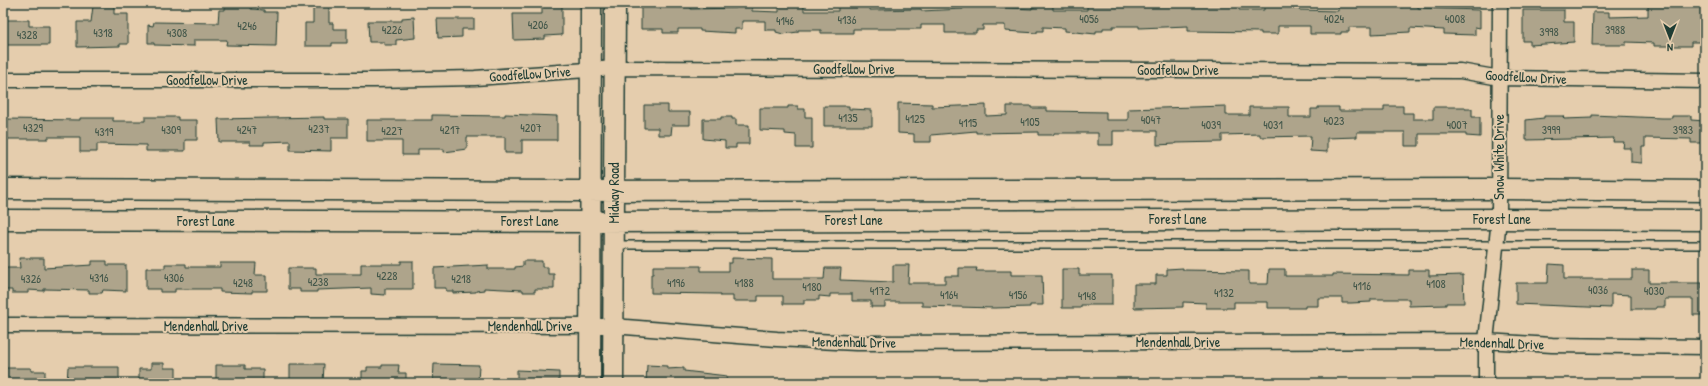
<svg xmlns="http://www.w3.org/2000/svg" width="1708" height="386" font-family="'Patrick Hand',sans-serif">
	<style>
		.building { fill: #aea48b; stroke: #1f3d34 }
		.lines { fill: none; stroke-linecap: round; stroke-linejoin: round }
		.service-casing { stroke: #1f3d34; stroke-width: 10 }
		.minor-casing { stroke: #1f3d34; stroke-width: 17 }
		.secondary-casing { stroke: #1f3d34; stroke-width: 23 }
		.service { stroke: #e5cdad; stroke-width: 7 }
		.minor { stroke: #e5cdad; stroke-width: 14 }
		.secondary { stroke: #e5cdad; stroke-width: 20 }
		.labels { text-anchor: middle; stroke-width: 4; stroke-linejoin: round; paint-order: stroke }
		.number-label { font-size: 12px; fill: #43574a }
		.street-label { font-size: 14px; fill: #1f3d34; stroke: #e5cdad }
	</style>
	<rect width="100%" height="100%" fill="#e5cdad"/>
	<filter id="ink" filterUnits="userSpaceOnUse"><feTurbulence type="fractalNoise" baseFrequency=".025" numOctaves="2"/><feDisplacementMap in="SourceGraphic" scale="8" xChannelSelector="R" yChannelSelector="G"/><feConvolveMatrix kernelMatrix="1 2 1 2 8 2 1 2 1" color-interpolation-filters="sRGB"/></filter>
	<g filter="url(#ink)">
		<path class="building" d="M313 3H329V23H333V29H347V43H332V46H305V23H313Z
			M542 3H562V35L545 36V39L514 40 513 14H542Z
			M660 3H691V9L736 8 735 3H752V11L779 12V4L792 3H804V11H838V3L870 4V10L921 9V11L963 9V3H975V6L1032 9V7H1038V5H1053V10H1087V3H1239V10H1264V4L1299 3V10L1338 11V6L1403 7V3H1418V8L1480 10V28L1475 27V35L1444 34V30L1410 28V32L1372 34V27H1349V32H1341V34H1310V26H1278V34H1261V32L1188 31V26L1139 28V26H1113V28H1103V31H1096V34L1065 31V28L1043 27V31H1037V33L1005 31V25H983V30H976V33H945V25H921V29H853V33H821V30H798V32L783 34 776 32V30H765V21H742V29H735V33L700 31V29H678V33H663V29H641V6L660 7Z
			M1648 3H1705L1703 42H1691V46H1654V43L1626 42V45H1592L1593 12H1609V17L1648 16Z
			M251 4V9L264 10V12H277L276 46 226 45 227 40H194V46L154 45V43H148V25L153 26 154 22 218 23 219 10H225V5Z
			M93 6H114V14H128V44H120V46L77 47V22H91Z
			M1523 10H1564V22H1574V42L1530 45V41H1523Z
			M414 17 415 38 396 40V45H384V42H369L368 21H402V18Z
			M437 19H474V29H462V37L438 38Z
			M4 20H29V26H49V45H4Z
			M898 103 932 104V107L986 105V116L1007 115V106H1031V108H1047V111L1106 112V120H1128V109L1226 106V115H1249V107H1289V117H1311V109H1318V107H1339V111H1384V106H1403V113H1413V119H1433V107H1465V109H1472V117H1480V137L1466 136V134H1419V146H1405V132H1357V137L1327 138V152L1310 151 1311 136 1260 137V134L1222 135V142L1175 143V144L1157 145V131H1113V145H1098V133H1054V135H1038V132L976 133V131L931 135V142H914V134L898 133Z
			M644 105H668V112H690V125H672L671 135H658V128H644Z
			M788 106H798V109H805V117H812V148H796V135L785 134V131L760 130V108H788Z
			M824 106H849V109L872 110V126H824Z
			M505 114 557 116V140H522V153H505V137H467V149L444 152V149H418V155H402V141H367V120H432V115L505 116Z
			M1592 115 1661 118H1672V116H1691V120L1705 121V143H1691V139L1645 138V147H1642V163L1631 162V148H1623L1624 142H1613L1614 138 1526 140V120L1544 118V116H1563L1564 119 1592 118Z
			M145 117H178V120H197V140H185V151H146V145L97 144V152H80V137H48V139H5V119L80 120V118H113V121H145Z
			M324 117V119H348V138H331V151L290 150V141L264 142V145H250V142H219L218 119Z
			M721 117H732V119H736V125H749V144H736V148H725V141L703 139V119H721Z
			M19 258H44V268L92 265V261H107V265H126V291L103 290 102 293H89V290L44 289V291L28 290V293H12V290H3V268H20Z
			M732 258 772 259V279H824L825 268H841L840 280 893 282V265H909L908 283H945V276H959V268H977L976 271H1011V275H1042L1043 305H1030V307L994 308 922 306V302H885V307H871V301H852V294H830V297L819 296V300H804V304H783V296H758V301H733V296H720V294L651 293V274H653V266H701V271H728V263H732Z
			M401 261H413V289H385V295L371 294V288L317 290V292H300V289H288V268H316V274H361V264H401Z
			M523 261H542V267H548V274H554V289H535V292H523V290L484 288V290L476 291V292L453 293V291H446V288H434V268L488 265V269H515V267L523 266Z
			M220 263H256L255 275H267V291H252V293L220 292V289H175V292H160V289H146V268H165V264H186V267H220Z
			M1549 264 1564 265V279H1632V270H1649V283H1702V288H1705V315H1693V299H1665V307H1656V309H1631V295L1611 294V308L1516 304V283H1548Z
			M1183 268V270L1249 271V284H1268L1269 269H1285V276H1333V274L1409 275V270H1429V276L1463 275 1464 303H1446V305L1409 306V299H1371V302L1351 303H1342V298H1318V306H1305V308H1268V302H1234V308H1206V303L1183 302V307L1134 308V284H1156V275H1167V269Z
			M1062 269H1079V275H1112V305H1081V308H1062Z
			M151 363H164V368H176V383H139V369H151Z
			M290 364H324L323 383H290Z
			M434 364 479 365 478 383H433Z
			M216 365H245V369H263V381H216Z
			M382 365H399L398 373H406V383H362V371H367V367H382Z
			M647 365 667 366V369L684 368V371L727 376V383H646Z
			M68 367H119V383H67Z
			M3 368H31V371H45V383H3Z
			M517 370 559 372V383H517Z"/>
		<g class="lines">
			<defs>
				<path id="service" d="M615 245H1705"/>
				<path id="minor" d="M3 80H375L475 78 615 68 1460 71 1500 78 1705 81
					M3 325 613 326 777 339 856 343 1486 341 1552 345 1705 347
					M1486 383V341L1499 219 1500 3"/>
				<path id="secondary" d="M3 189 578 191 1499 189 1705 191
					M3 220 591 222 1499 219 1705 220
					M590 383 591 3
					M613 383 615 3"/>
			</defs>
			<use href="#service" class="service-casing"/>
			<use href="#minor" class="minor-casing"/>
			<use href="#secondary" class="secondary-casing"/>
			<use href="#service" class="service"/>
			<use href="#minor" class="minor"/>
			<use href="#secondary" class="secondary"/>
		</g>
	</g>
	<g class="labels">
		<g class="number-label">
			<text x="1089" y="23">4056</text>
			<text x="1334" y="23">4024</text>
			<text x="1455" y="23">4008</text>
			<text x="847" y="24">4136</text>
			<text x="785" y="25">4146</text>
			<text x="538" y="29">4206</text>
			<text x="247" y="30">4246</text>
			<text x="392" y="34">4226</text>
			<text x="1615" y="34">3988</text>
			<text x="1549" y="36">3998</text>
			<text x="103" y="37">4318</text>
			<text x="177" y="37">4308</text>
			<text x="27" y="39">4328</text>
			<text x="848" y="122">4135</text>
			<text x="915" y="123">4125</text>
			<text x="1151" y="124">4047</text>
			<text x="1334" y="125">4023</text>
			<text x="1030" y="126">4105</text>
			<text x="968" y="127">4115</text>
			<text x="1211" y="129">4039</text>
			<text x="1273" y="129">4031</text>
			<text x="1457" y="129">4007</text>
			<text x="33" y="132">4329</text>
			<text x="531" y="132">4207</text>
			<text x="319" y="133">4237</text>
			<text x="171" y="134">4309</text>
			<text x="247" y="134">4247</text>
			<text x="450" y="134">4217</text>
			<text x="1551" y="134">3999</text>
			<text x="1683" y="134">3983</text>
			<text x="392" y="135">4227</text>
			<text x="104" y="136">4319</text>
			<text x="387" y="280">4228</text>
			<text x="99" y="282">4316</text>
			<text x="174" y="282">4306</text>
			<text x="31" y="283">4326</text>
			<text x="461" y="283">4218</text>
			<text x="318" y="286">4238</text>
			<text x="243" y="287">4248</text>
			<text x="676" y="287">4196</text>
			<text x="744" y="287">4188</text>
			<text x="1436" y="288">4108</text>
			<text x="1362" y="290">4116</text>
			<text x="812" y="291">4180</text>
			<text x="1598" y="294">4036</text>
			<text x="880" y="295">4172</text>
			<text x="1654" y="295">4030</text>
			<text x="1224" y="297">4132</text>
			<text x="949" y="299">4164</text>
			<text x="1018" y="299">4156</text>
			<text x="1087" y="300">4148</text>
		</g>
		<g class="street-label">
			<text x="854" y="74">Goodfellow Drive</text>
			<text x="1178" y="75">Goodfellow Drive</text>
			<text transform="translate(530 74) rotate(-4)" y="5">Goodfellow Drive</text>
			<text transform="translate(1526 77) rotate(3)" y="5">Goodfellow Drive</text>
			<text x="207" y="85">Goodfellow Drive</text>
			<text transform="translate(1499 157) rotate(-90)" y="5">Snow White Drive</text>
			<text transform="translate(614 193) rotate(-90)" y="5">Midway Road</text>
			<text x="1178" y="224">Forest Lane</text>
			<text x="1502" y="224">Forest Lane</text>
			<text x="854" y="225">Forest Lane</text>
			<text x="206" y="226">Forest Lane</text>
			<text x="530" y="226">Forest Lane</text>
			<text x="206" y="331">Mendenhall Drive</text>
			<text x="530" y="331">Mendenhall Drive</text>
			<text transform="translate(854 342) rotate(1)" y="5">Mendenhall Drive</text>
			<text x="1178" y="347">Mendenhall Drive</text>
			<text transform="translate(1502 343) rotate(2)" y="5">Mendenhall Drive</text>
		</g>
	</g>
	<rect width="1708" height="386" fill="none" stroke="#e5cdad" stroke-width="16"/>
	<rect x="8" y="8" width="1692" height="370" fill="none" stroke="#1f3d34" stroke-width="1.5" filter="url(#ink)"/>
	<g transform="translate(1670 38) rotate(180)" stroke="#e5cdad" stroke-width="3" paint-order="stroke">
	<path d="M0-3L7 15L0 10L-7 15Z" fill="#1f3d34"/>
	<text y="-6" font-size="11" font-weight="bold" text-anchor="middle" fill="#1f3d34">N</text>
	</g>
</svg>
